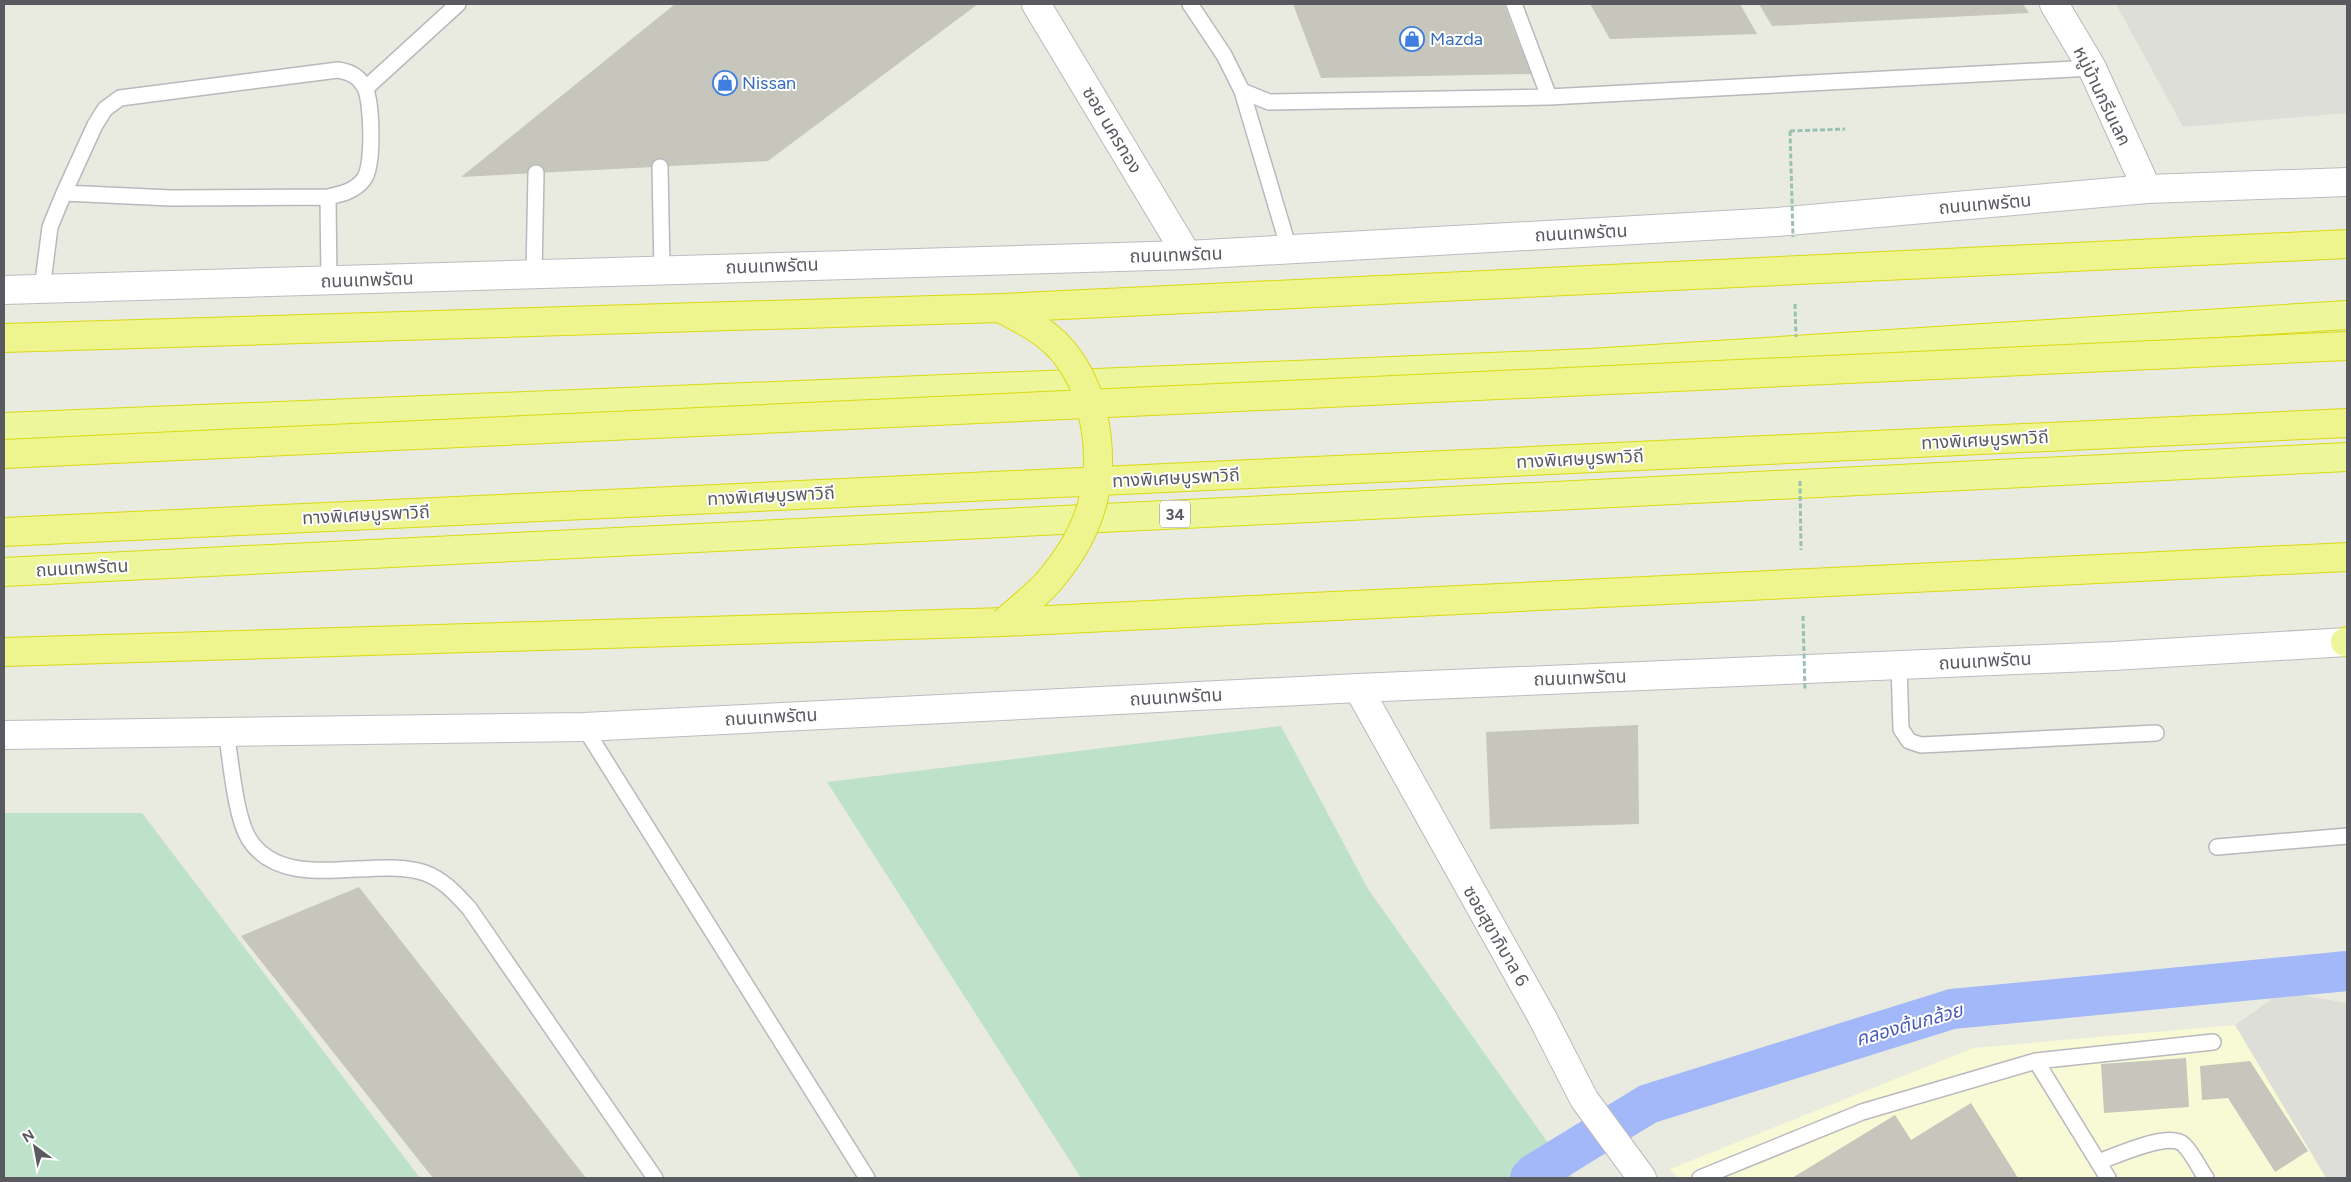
<svg xmlns="http://www.w3.org/2000/svg" width="2351" height="1182" font-family="Figtree,'Noto Sans Thai',sans-serif">
	<style>
		.commercial { fill: #f7fad5 }
		.industrial { fill: #deded8 }
		.green { fill: #bee1c9 }
		.lines { fill: none; stroke-linecap: round; stroke-linejoin: round }
		.canal { stroke: #a3b8f8; stroke-width: 40 }
		.building { fill: #c6c6bd }
		.service-casing { stroke: #b8b8be; stroke-width: 18 }
		.minor-casing { stroke: #b8b8be; stroke-width: 30 }
		.tertiary-casing { stroke: #b8b8be; stroke-width: 30 }
		.secondary-casing { stroke: #bbbbc3; stroke-width: 30 }
		.trunk-casing { stroke: #d9da11; stroke-width: 30 }
		.motorway-casing { stroke: #d9da11; stroke-width: 30 }
		.path { stroke: #98c1b1; stroke-width: 3; stroke-dasharray: 5 2.5; stroke-linecap: butt }
		.service { stroke: #fff; stroke-width: 15 }
		.minor { stroke: #fff; stroke-width: 28 }
		.tertiary { stroke: #fff; stroke-width: 28 }
		.secondary { stroke: #fff; stroke-width: 28 }
		.trunk { stroke: #edf69b; stroke-width: 28 }
		.motorway { stroke: #eef48e; stroke-width: 28 }
		.motorway-bridge-casing { stroke: #d9da11; stroke-width: 30; stroke-linecap: butt }
		.path-bridge { stroke: #98c1b1; stroke-width: 3; stroke-dasharray: 5 2.5; stroke-linecap: butt }
		.motorway-bridge { stroke: #eef48e; stroke-width: 28 }
		.labels { text-anchor: middle; stroke-width: 4; stroke-linejoin: round; paint-order: stroke }
		.shield { fill: #fff; stroke: #8b8c90; stroke-width: 1 }
		.shield-label { font-size: 16px; font-weight: bold; fill: #595a60 }
		.shop-label { font-size: 18px; fill: #366cbe; stroke: #fff; text-anchor: start }
		.street-label { font-size: 18px; fill: #595a60; stroke: #fff }
		.water-label { font-size: 19px; font-style: italic; fill: #495bb8; stroke: #fff }
	</style>
	<rect width="100%" height="100%" fill="#eaebe0"/>
	<path class="commercial" d="M2235 1025 2333 1178H1678L1670 1169 1973 1048Z"/>
	<path class="industrial" d="M2116 4H2347V113L2183 127Z
		M2282 992 2347 1003V1178H2326L2235 1025Z"/>
	<path class="green" d="M1281 726 1368 889 1573 1178H1081L827 782Z
		M4 813H142L420 1178H4Z"/>
	<g class="lines">
		<path class="canal" d="M1530 1178 1535 1173 1648 1104 1952 1009 2347 971"/>
	</g>
	<path class="building" d="M675 4H978L768 161 461 177Z
		M1293 4H1504L1531 74 1321 78Z
		M1590 4H1740L1757 34 1610 39Z
		M1759 4H2023L2029 13 1772 26Z
		M1638 725 1639 824 1490 829 1486 732Z
		M359 887 586 1178H433L241 936Z
		M2186 1058 2189 1107 2104 1113 2101 1064Z
		M2250 1061 2308 1151 2275 1172 2228 1098 2202 1100 2200 1066Z
		M1971 1103 2018 1178H1792L1895 1115 1911 1140Z"/>
	<g class="lines">
		<defs>
			<path id="service" d="M1190 4 1224 55 1242 91 1269 102 1549 97 2092 68
				M1514 4 1549 97
				M366 88 458 4
				M1242 91 1289 249
				M660 167 662 269
				M328 197 329 282
				M534 274 536 173
				M42 289 50 227 64 193 95 125 105 109 120 98 338 70C350 72 359 76 365 88 372 102 374 166 364 179 355 191 342 194 328 197L171 198 64 193
				M1899 665 1901 729 1909 741 1921 745 2156 733
				M584 727 867 1178
				M226 732C231 760 235 817 249 839 284 895 374 855 425 873 444 880 456 894 469 908L655 1178
				M2217 847 2347 836
				M2036 1061 2213 1042
				M2098 1162C2116 1156 2170 1130 2184 1145 2193 1154 2199 1168 2206 1178
				M1700 1178 1862 1112 2036 1061 2108 1178"/>
			<path id="minor" d="M1036 4 1187 255
				M2054 4 2092 68 2147 189"/>
			<path id="tertiary" d="M1358 688 1542 1017 1584 1099 1642 1178"/>
			<path id="secondary" d="M4 290 1187 255 1777 222 2147 189 2347 182
				M4 735 584 727 1358 688 2113 656 2347 642"/>
			<path id="trunk" d="M4 427 1590 363 2347 315
				M4 572 2347 457
				M2345 642 2347 641"/>
			<path id="motorway" d="M4 652 1004 622"/>
		</defs>
		<use href="#service" class="service-casing"/>
		<use href="#minor" class="minor-casing"/>
		<use href="#tertiary" class="tertiary-casing"/>
		<use href="#secondary" class="secondary-casing"/>
		<use href="#trunk" class="trunk-casing"/>
		<use href="#motorway" class="motorway-casing"/>
		<path class="path" d="M1790 131 1845 129"/>
		<use href="#service" class="service"/>
		<use href="#minor" class="minor"/>
		<use href="#tertiary" class="tertiary"/>
		<use href="#secondary" class="secondary"/>
		<use href="#trunk" class="trunk"/>
		<use href="#motorway" class="motorway"/>
		<defs>
			<path id="motorway-bridge" d="M1000 308 2347 244
				M4 338 1000 308C1015 316 1032 324 1046 335 1071 354 1087 385 1093 415 1107 479 1092 531 1049 581 1036 596 1019 609 1004 622
				M4 454 2347 346
				M4 532 2347 423
				M1004 622 2347 557"/>
		</defs>
		<use href="#motorway-bridge" class="motorway-bridge-casing"/>
		<path class="path-bridge" d="M1790 131 1793 237
			M1795 304 1796 337
			M1800 481 1801 550
			M1803 616 1805 690"/>
		<use href="#motorway-bridge" class="motorway-bridge"/>
	</g>
	<defs>
		<symbol id="shop-ring" viewBox="-11 -11 22 22"><circle r="9.5" fill="#fff" stroke="#3f7fe0" stroke-width="1.5"/><path d="M-5-2.5h2.3a2.7 3.5 0 0 1 5.4 0H5L5.5 6h-11ZM-1.5-2.5h3a1.5 2.3 0 0 0-3 0Z" fill="#3f7fe0"/></symbol>
	</defs>
	<g fill-rule="evenodd">
		<use href="#shop-ring" x="1398" y="25" width="28" height="28"/>
		<use href="#shop-ring" x="711" y="69" width="28" height="28"/>
	</g>
	<g class="labels">
		<rect class="shield" x="1160" y="500.5" width="30" height="27" rx="4"/>
		<g class="shield-label">
			<text x="1175" y="520">34</text>
		</g>
		<g class="shop-label">
			<text x="1430" y="45">Mazda</text>
			<text x="742" y="89">Nissan</text>
		</g>
		<g class="street-label">
			<text transform="translate(2102 96) rotate(64)" y="6">หมู่บ้านกรีนเลค</text>
			<text transform="translate(1112 130) rotate(59)" y="6">ซอย นครทอง</text>
			<text transform="translate(1985 204) rotate(-5)" y="6">ถนนเทพรัตน</text>
			<text transform="translate(1581 233) rotate(-3)" y="6">ถนนเทพรัตน</text>
			<text transform="translate(1176 255) rotate(-2)" y="6">ถนนเทพรัตน</text>
			<text transform="translate(772 266) rotate(-2)" y="6">ถนนเทพรัตน</text>
			<text transform="translate(367 280) rotate(-2)" y="6">ถนนเทพรัตน</text>
			<text transform="translate(1985 440) rotate(-3)" y="6">ทางพิเศษบูรพาวิถี</text>
			<text transform="translate(1580 459) rotate(-3)" y="6">ทางพิเศษบูรพาวิถี</text>
			<text transform="translate(1176 478) rotate(-3)" y="6">ทางพิเศษบูรพาวิถี</text>
			<text transform="translate(771 496) rotate(-3)" y="6">ทางพิเศษบูรพาวิถี</text>
			<text transform="translate(366 515) rotate(-3)" y="6">ทางพิเศษบูรพาวิถี</text>
			<text transform="translate(82 568) rotate(-3)" y="6">ถนนเทพรัตน</text>
			<text transform="translate(1985 661) rotate(-3)" y="6">ถนนเทพรัตน</text>
			<text transform="translate(1580 678) rotate(-2)" y="6">ถนนเทพรัตน</text>
			<text transform="translate(1176 697) rotate(-3)" y="6">ถนนเทพรัตน</text>
			<text transform="translate(771 717) rotate(-3)" y="6">ถนนเทพรัตน</text>
			<text transform="translate(1496 936) rotate(60)" y="6">ซอยสุขาภิบาล 6</text>
		</g>
		<g class="water-label">
			<text transform="translate(1909 1024) rotate(-16)" y="7">คลองต้นกล้วย</text>
		</g>
	</g>
	<rect width="2351" height="1182" fill="none" stroke="#595a60" stroke-width="10"/>
	<g transform="translate(35 1147) rotate(328)" stroke="#ffffff" stroke-width="4" paint-order="stroke">
	<path d="M0-4L9 19L0 12L-9 19Z" fill="#595a60"/>
	<text y="-8" font-size="14" font-weight="bold" text-anchor="middle" fill="#595a60">N</text>
	</g>
</svg>
